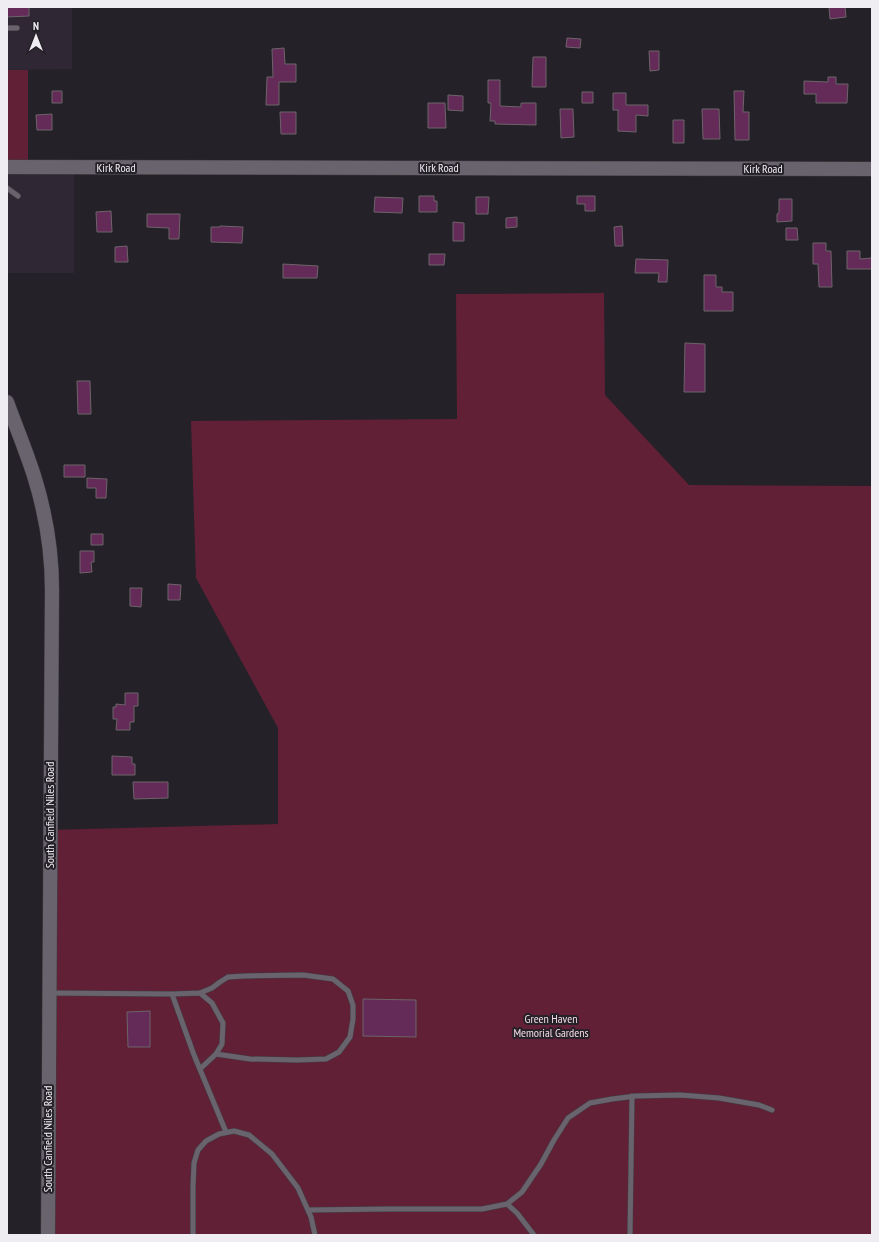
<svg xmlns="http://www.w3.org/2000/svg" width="879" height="1242" font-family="'PT Sans Narrow',sans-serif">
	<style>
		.built { fill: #2f2834 }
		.green { fill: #612036 }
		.building { fill: #642a58; stroke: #6d646a }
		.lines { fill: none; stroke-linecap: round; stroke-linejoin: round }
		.lane-casing { stroke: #403d42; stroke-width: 6 }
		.secondary-casing { stroke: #403d42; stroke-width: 15 }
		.lane { stroke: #68636c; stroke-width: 5 }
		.secondary { stroke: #68636c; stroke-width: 14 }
		.labels { text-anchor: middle; stroke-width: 4; stroke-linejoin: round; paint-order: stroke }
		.street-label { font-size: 12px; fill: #f0edf2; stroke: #252128 }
		.park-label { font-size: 12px; fill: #f4dce1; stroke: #252128 }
	</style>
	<rect width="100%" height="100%" fill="#252128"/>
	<path class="built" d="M7 7H72V69L7 70Z
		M7 167H74V273H7Z"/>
	<path class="green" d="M7 70H28V167H7Z
		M604 293 605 395 689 485 872 486V1235H48L50 830 278 824V728L196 578 191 421 457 419 456 294Z"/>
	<path class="building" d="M7 7H29V16L7 17Z
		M829 7H845L846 17 830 19Z
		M567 38 581 39 580 48 566 47Z
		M284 48 285 64H296V82H279V105H266L267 77H273L272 49Z
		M649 51H659V70L650 71Z
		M533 57H546V87H532Z
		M828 77H836V84H848L847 103H816V94H804V81L828 82Z
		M488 80H500V106L521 107V103H536V125L495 124V121H490L491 103H488Z
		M52 91H62V103H52Z
		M734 91H744L743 112H749V140H735Z
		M582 92H593V103H582Z
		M613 93H626V105H648V116L636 115V132L618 131V110H613Z
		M448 95 463 96V111L448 110Z
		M428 103H445L446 128H428Z
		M560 109H573L574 137 561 138Z
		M702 109H719L720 139H703Z
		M280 112H296V134H281Z
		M52 114V130H37L36 115Z
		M673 120H684V143H673Z
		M419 196H434V201H437V212H419Z
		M577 196H595V211H585V204H577Z
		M375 197 403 198 402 213 374 212Z
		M476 197H489L488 214H476Z
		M779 199H792V221L777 222V214L779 213Z
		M111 211 112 232H97L96 212Z
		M147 214H180L179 239H169V228L147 227Z
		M517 217V227L506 228V218Z
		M453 222 464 223V241H453Z
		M220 226 243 227 242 243 211 242V227H220Z
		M622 226 623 246H615L614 227Z
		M786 228H797L798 240H786Z
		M813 243H826V251H831L832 287H819L818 264H813Z
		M127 246 128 262H115V247Z
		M847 251H860V259L872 258V269H847Z
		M429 254H445L444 265H429Z
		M636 259 668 260 667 282H658L659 273H635Z
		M283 264 318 266 317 278H283Z
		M704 275H716V287H722V292H733V311H704Z
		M685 343 705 344V392H684Z
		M77 381H90L91 414H78Z
		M64 465H85V477H64Z
		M87 478 107 479 106 498H96V488H87Z
		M91 534H103V545H91Z
		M80 551H94V562H91L92 572 80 573Z
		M168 584 181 585 180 600H168Z
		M130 588H142L141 607 130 606Z
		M125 693H138V706H134V722H130V730H116L117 719H113V707H116V704L125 705Z
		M112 756 132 757V764H135V775H112Z
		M133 782H168V798L134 799Z
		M363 999 416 1000V1037L363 1036Z
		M150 1011V1047H128L127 1012Z"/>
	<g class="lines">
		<defs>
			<path id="lane" d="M7 28H17
				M7 188 18 196
				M50 993 172 994 194 1055 226 1132
				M172 994 200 993 212 988 220 982 228 977 245 976 303 975 333 979 348 991 353 1005V1019L350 1037 339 1052 326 1059 297 1060 250 1059 216 1054
				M200 1069 216 1054 222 1044 223 1023 212 1003 200 993
				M507 1204 517 1213 534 1235
				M308 1210 388 1209H482L507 1204 522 1192 541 1164 554 1140 568 1118 590 1103 612 1099 636 1096 680 1095 719 1098 759 1105 772 1110
				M193 1235V1187L194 1163 198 1150 206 1141 219 1134 234 1131 249 1135 272 1154 298 1188 311 1217 315 1235
				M630 1235 632 1096"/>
			<path id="secondary" d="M7 167 872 169
				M7 402C16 427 27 453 35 479 46 515 52 552 52 590L48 1235"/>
		</defs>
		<use href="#lane" class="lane-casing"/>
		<use href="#secondary" class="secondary-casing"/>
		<use href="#lane" class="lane"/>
		<use href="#secondary" class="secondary"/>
	</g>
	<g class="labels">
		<g class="street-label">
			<text x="116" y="172">Kirk Road</text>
			<text x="439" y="172">Kirk Road</text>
			<text x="763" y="173">Kirk Road</text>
			<text transform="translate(50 815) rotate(-90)" y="4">South Canfield Niles Road</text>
			<text transform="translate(48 1139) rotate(-90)" y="4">South Canfield Niles Road</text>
		</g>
		<g class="park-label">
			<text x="551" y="1023">Green Haven<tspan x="551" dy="14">Memorial Gardens</tspan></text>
		</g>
	</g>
	<rect width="879" height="1242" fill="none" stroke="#f0edf2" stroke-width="16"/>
	<g transform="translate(36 36)" stroke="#252128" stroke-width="3" paint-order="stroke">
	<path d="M0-3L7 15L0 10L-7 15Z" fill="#f0edf2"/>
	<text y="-6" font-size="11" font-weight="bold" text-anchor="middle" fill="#f0edf2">N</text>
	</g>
</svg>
